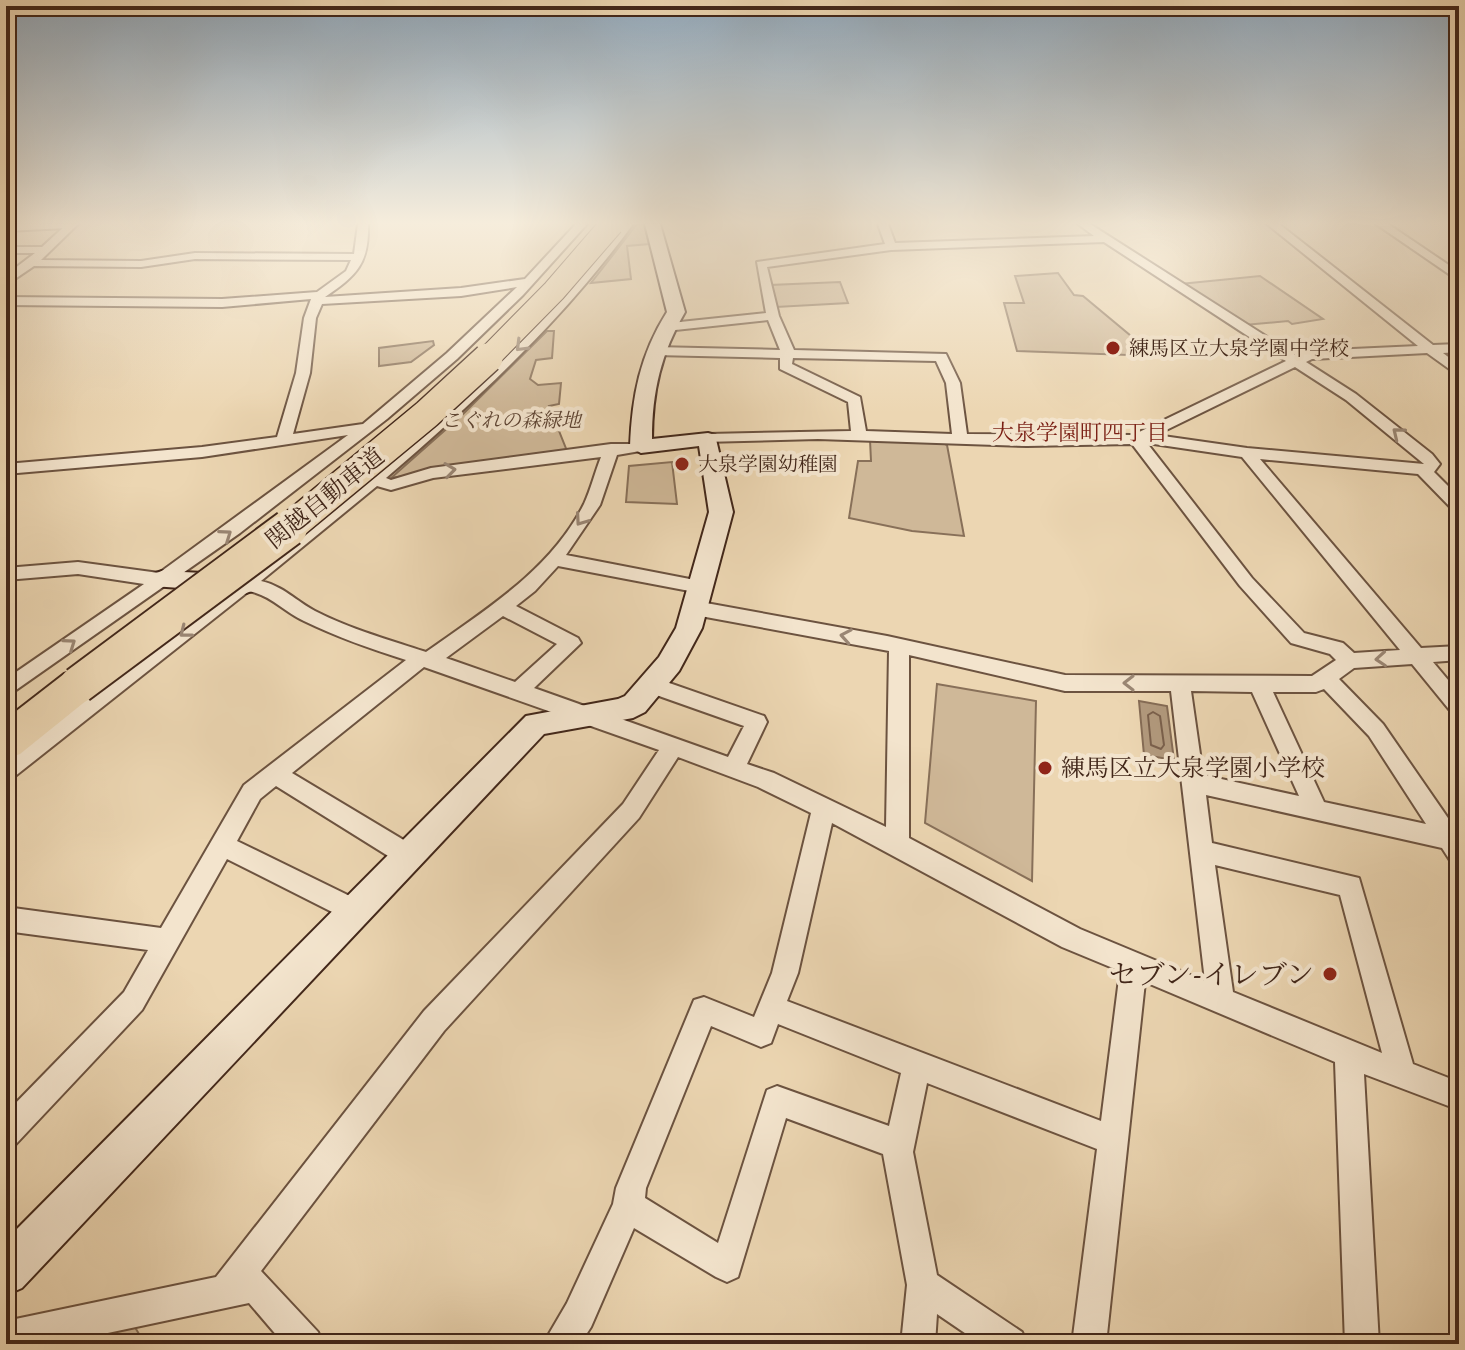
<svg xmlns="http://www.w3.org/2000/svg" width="1465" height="1350" font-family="'IM FELL Great Primer','Noto Serif JP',serif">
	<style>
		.green { fill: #cfb898; stroke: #887059; stroke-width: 2 }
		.water { fill: #b29a7e; stroke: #856c56; stroke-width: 2 }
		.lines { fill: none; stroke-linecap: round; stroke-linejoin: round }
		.shore { stroke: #7a604c; stroke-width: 2 }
		.street-casing { stroke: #6c5340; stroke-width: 4 }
		.secondary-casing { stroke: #42271a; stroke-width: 4 }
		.highway-casing { stroke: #42271a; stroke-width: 4 }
		.street { fill: #f3e4cd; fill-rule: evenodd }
		.secondary { fill: #f3e4cd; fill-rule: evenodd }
		.highway { fill: #ecd6b2; fill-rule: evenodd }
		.highway-bridge-far2-casing { stroke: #42271a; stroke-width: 25; stroke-linecap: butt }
		.highway-bridge-far1-casing { stroke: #42271a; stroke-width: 32; stroke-linecap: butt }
		.highway-bridge-casing { stroke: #42271a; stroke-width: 40; stroke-linecap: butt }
		.highway-bridge-far2 { stroke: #ecd6b2; stroke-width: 23 }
		.highway-bridge-far1 { stroke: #ecd6b2; stroke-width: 29 }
		.highway-bridge { stroke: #ecd6b2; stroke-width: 36 }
		.oneway { stroke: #9a8674 }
		.poi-dot { fill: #8f2418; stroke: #f3e4cd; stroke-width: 3 }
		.labels { text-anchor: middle; stroke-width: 8; stroke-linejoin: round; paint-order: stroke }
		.far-poi-label { font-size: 20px; fill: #42271a; stroke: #f3e4cd; text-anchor: start }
		.far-park-label { font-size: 20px; font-style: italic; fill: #5e4433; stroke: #f3e4cd }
		.far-neighbourhood-label { font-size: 22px; fill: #7a1f14; stroke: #f3e4cd }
		.street-label { font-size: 24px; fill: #42271a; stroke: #f3e4cd }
		.poi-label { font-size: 24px; fill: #42271a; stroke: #f3e4cd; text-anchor: start }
		.near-poi-label { font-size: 28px; fill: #42271a; stroke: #f3e4cd; text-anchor: end }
	</style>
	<rect width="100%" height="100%" fill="#ecd6b2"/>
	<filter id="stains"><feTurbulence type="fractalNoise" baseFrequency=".0025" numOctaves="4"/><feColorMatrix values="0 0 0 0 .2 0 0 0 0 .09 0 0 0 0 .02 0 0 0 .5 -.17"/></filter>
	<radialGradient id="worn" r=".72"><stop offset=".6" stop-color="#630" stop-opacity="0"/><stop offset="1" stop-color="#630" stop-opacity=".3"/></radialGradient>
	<path class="green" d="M637 224H644L649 244 627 246 631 279 591 283Z
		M1058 273 1074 295 1083 296 1155 356 1017 351 1004 303H1024L1015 276Z
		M1260 276 1323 319 1292 324 1288 321 1244 325 1180 284Z
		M840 282 848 303 776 307 770 285Z
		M547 331H554L552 358 536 360 530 379 538 385 561 383 559 404 549 406 567 451 391 478 461 416Z
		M433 341 434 345 411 362 379 366V348Z
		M870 440 941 442 947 445 964 536 912 531 849 518 858 461H871Z
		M672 462 677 504 626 502 629 466Z
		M937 684 1036 701 1032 881 925 823Z
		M133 1324 145 1344H47Z"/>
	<path class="water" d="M1139 701 1167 706 1174 760 1144 755Z"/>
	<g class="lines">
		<path class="shore" d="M1153 712 1160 716 1164 745 1161 749 1151 745 1148 715Z"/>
		<defs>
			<path id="street" d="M67 224H78L41 260 141 261 195 253 354 254 358 224H368C369 264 357 275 325 297L461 288 525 279 576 224H587L523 295 457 359 387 419 240 533 6 697V679L144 584 78 574 6 580V568L78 562 159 573 348 435 202 457 6 474V464L202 447 277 437 296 373 304 318 311 299 222 307 6 305V297L222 299 317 292 346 271 351 260 195 259 141 267 34 266 6 285V275L35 253H6V247H42ZM517 287 447 353 363 424 293 434 310 373 316 318 322 304 461 296Z
				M622 224H633C563 320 476 401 386 478L391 480 431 468 611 444H646V450L617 455 600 505 566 555 700 581 709 587 700 593 558 566 535 591 516 606 578 638 581 643 534 688 728 757 744 726 645 691 642 685 645 679 652 677 764 716 767 722 747 764 774 773 886 827 889 651 695 615 686 608 688 603 695 601 887 636 1065 675 1312 676 1336 660 1330 654 1291 643 1240 586 1132 444 1027 446 818 439 703 442V436L708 434 851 431 848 402 780 369V358L655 355 648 351 655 347 780 350 768 320 666 331 661 330V324L766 313 757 262 885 244 878 224H888L895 243 1094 236 1078 224H1090L1297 356 1309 351 1418 346 1267 224H1279L1433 345 1459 344V352L1443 353 1459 365V376L1427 353 1312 359 1306 362 1356 394 1432 454 1440 464 1434 472 1459 497V511L1453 510 1418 474 1260 459 1421 648 1459 646V660L1433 662 1459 693V715L1452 713 1412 664 1354 668 1339 679 1383 724 1459 834V865L1451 862 1442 848 1206 795 1212 843 1359 878 1413 1064 1459 1082V1110L1364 1074 1379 1344H1345L1335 1062 1145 982 1106 1344H1072L1097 1149 927 1083 913 1152 937 1275 1022 1332 1027 1344H981L937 1314 935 1344H901L907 1285 883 1154 786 1118 738 1277 727 1282 716 1277 634 1228 591 1327 580 1344H543L567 1303 613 1204 616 1188 694 1000 704 997 754 1017 772 973 811 813 758 787 678 757 639 818 444 1031 261 1271 318 1332 323 1344H284L249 1303 56 1344H6V1321L216 1277 424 1011 623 804 659 750 424 667 292 773 417 848 421 856 417 864 409 867 401 864 276 786 260 799 237 841 364 903 367 911 364 919 355 923 346 919 227 859 142 1010 16 1144 6 1149V1113L124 992 148 950 6 931V907L161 928 244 785 406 660C371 649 337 637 304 621 284 612 272 596 249 591L14 777 6 779V758C221 594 452 437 622 224ZM1104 242 1286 361 1133 435 967 434 960 383 946 354 794 350 779 316 767 267 891 250ZM793 358 936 361 946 383 952 434 866 431 860 397 792 364ZM1295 367 1346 400 1424 464 1247 448 1156 435ZM1147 443 1242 457 1400 650 1354 653 1343 643 1304 633 1252 578ZM601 457C595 472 591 489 584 504 551 570 485 610 426 652 389 640 350 629 315 611 296 601 283 586 261 581L377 486 391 490 433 478ZM503 616 557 644 515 682 446 658ZM909 655 1065 691H1171L1205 981 1080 929 909 838ZM1324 689 1369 736 1426 824 1324 802 1273 692H1316ZM1191 691 1252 692 1299 796 1203 775ZM832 823 1062 947 1120 971 1101 1121 787 1001 798 973ZM1215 865 1340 895 1382 1053 1233 992ZM778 1024 901 1073 889 1126 777 1086 767 1090 718 1243 645 1198 646 1188 711 1026 761 1047 771 1043Z
				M1376 224H1388L1459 272V281Z"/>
			<path id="secondary" d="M6 224H74L67 228 6 231Z
				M645 224H660L685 312C661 353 652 392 652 439L708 433 715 435 733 512 702 628 679 671 645 712 633 718 544 734 22 1288 6 1295V1240L526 716 618 699 625 696 659 657 676 628 709 512 699 446 641 453 630 447C632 396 640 355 667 312Z
				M162 571 246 575 255 578 259 584 255 590 246 593 153 586 149 580 153 574Z"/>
			<path id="highway" d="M78 670 92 674 97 685 92 696 20 754 6 759V719L64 674Z"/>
		</defs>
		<use href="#street" class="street-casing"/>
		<use href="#secondary" class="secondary-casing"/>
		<use href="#highway" class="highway-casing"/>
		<use href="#street" class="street"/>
		<use href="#secondary" class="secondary"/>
		<use href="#highway" class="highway"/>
		<defs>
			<path id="highway-bridge-far2" d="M486 360 554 291 612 224"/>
			<path id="highway-bridge-far1" d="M287 530 427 414 488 358"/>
			<path id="highway-bridge" d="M78 685 289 528"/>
		</defs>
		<use href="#highway-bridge-far2" class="highway-bridge-far2-casing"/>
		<use href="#highway-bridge-far1" class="highway-bridge-far1-casing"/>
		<use href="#highway-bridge" class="highway-bridge-casing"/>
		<use href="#highway-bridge-far2" class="highway-bridge-far2"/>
		<use href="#highway-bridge-far1" class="highway-bridge-far1"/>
		<use href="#highway-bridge" class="highway-bridge"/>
	</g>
	<defs><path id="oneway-chevron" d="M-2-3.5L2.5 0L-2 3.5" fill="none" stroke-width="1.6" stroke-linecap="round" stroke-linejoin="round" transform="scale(2)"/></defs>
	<g class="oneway">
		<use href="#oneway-chevron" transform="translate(521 346) rotate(135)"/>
		<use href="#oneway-chevron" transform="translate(1398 433) rotate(-141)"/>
		<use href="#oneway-chevron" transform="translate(450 470) rotate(-8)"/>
		<use href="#oneway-chevron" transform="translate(581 520) rotate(125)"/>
		<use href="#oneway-chevron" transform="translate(226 535) rotate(-35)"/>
		<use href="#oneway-chevron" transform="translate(185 632) rotate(142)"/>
		<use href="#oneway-chevron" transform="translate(846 636) rotate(-170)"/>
		<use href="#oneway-chevron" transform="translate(70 644) rotate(-35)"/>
		<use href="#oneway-chevron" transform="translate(1381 659) rotate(176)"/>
		<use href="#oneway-chevron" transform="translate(1129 683) rotate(-180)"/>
	</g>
	<linearGradient id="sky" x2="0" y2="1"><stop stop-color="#92aabe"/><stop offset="0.54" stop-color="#f6eddc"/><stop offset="1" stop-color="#f6eddc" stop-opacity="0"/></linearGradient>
	<rect width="1465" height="413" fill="url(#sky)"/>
	<g class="poi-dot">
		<circle cx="1113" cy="348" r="8"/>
		<circle cx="682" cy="464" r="8"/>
		<circle cx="1045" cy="768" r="8"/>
		<circle cx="1330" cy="974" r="8"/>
	</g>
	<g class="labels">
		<g class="far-poi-label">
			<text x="1129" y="355">練馬区立大泉学園中学校</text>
			<text x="698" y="471">大泉学園幼稚園</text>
		</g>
		<g class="far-park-label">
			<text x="511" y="427">こぐれの森緑地</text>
		</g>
		<g class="far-neighbourhood-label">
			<text x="1080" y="440">大泉学園町四丁目</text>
		</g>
		<g class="street-label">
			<text transform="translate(325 498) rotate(-39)" y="8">関越自動車道</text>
		</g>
		<g class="poi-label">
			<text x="1061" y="776">練馬区立大泉学園小学校</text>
		</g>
		<g class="near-poi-label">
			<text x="1314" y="984">セブン-イレブン</text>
		</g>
	</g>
	<rect width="1465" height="1350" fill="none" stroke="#ecd6b2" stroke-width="32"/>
	<rect x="8" y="8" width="1449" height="1334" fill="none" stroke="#42271a" stroke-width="4"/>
	<rect x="16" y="16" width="1433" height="1318" fill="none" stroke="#42271a" stroke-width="2"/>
	<rect width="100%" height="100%" filter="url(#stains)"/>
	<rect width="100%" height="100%" fill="url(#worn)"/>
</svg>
